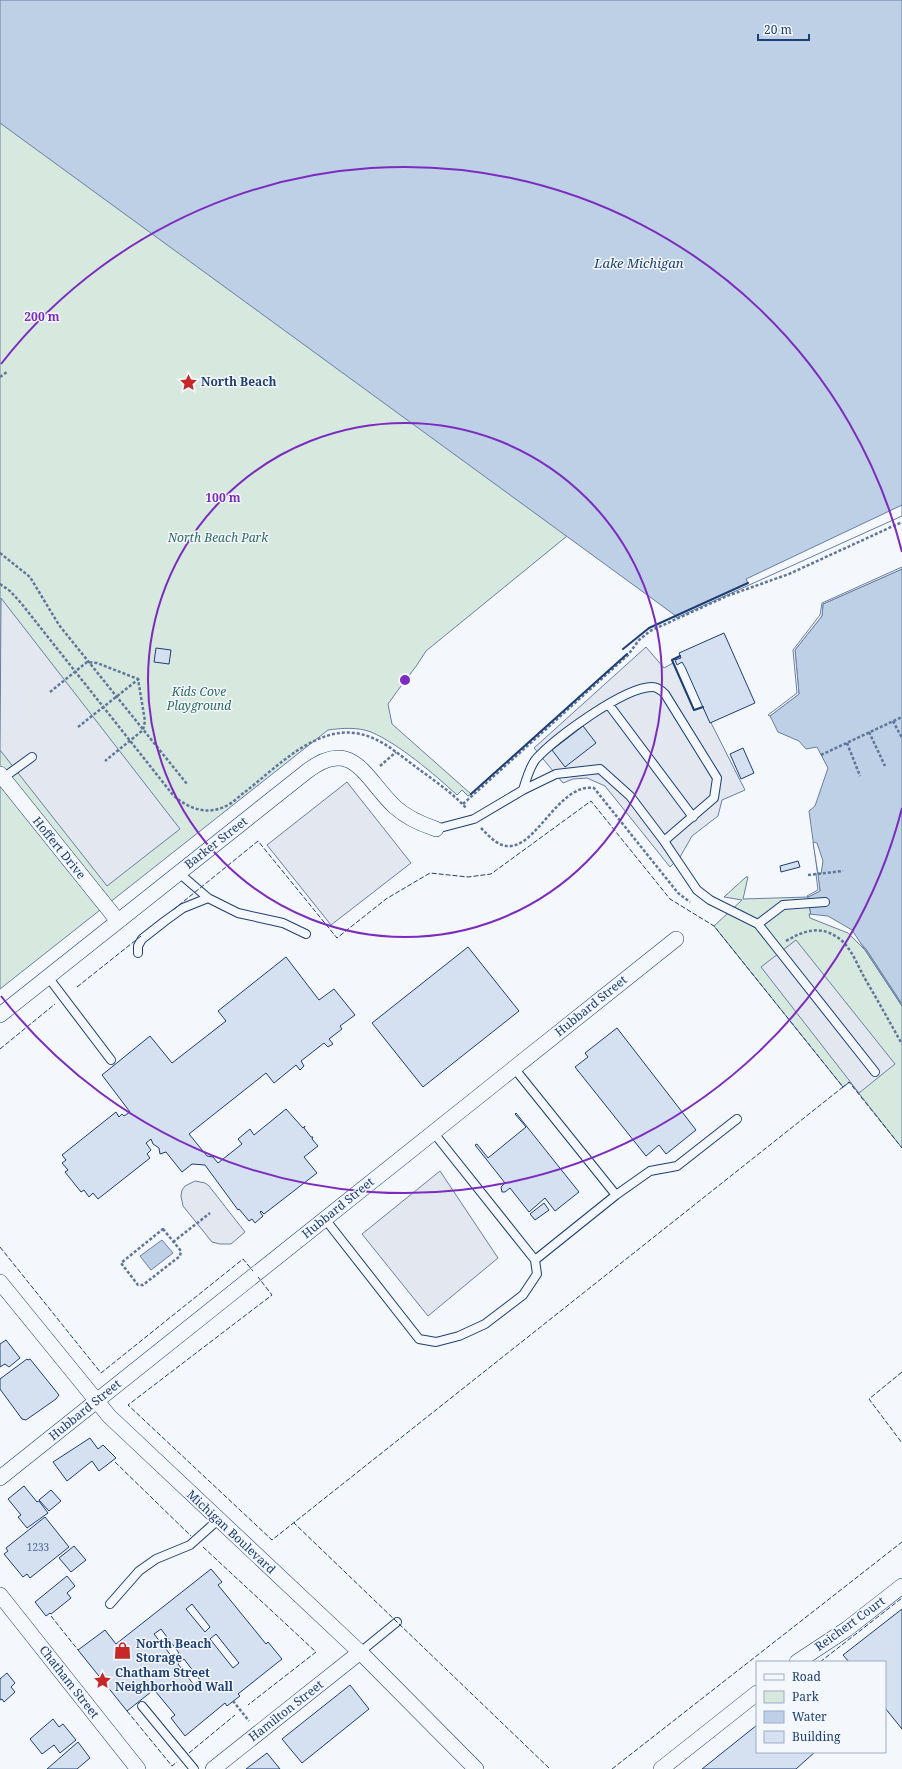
<svg xmlns="http://www.w3.org/2000/svg" width="902" height="1769" font-family="'Noto Serif',serif">
	<style>
		.green { fill: #d7e8df; stroke: #687fa3 }
		.parking { fill: #e3e8f0; stroke: #687fa3 }
		.water { fill: #bed0e5; stroke: #687fa3 }
		.pier { fill: #f4f7fb; stroke: #687fa3 }
		.building { fill: #d5e0f0; stroke: #1d3f73; fill-rule: evenodd }
		.lines { fill: none; stroke-linecap: round; stroke-linejoin: round }
		.lane-casing { stroke: #1d3f73; stroke-width: 10 }
		.street-casing { stroke: #1d3f73; stroke-width: 16 }
		.path { stroke: #5e769c; stroke-width: 2.5; stroke-dasharray: 3 2; stroke-linecap: butt }
		.lane { stroke: #f4f7fb; stroke-width: 8 }
		.street { stroke: #f4f7fb; stroke-width: 15 }
		.fence { stroke: #1d3f73; stroke-width: 1; stroke-dasharray: 5 2; stroke-linecap: butt }
		.wall { stroke: #1d3f73; stroke-width: 2 }
		.ring { fill: none; stroke: #7b2cbf; stroke-width: 2 }
		.labels { text-anchor: middle; stroke-width: 3; stroke-linejoin: round; paint-order: stroke }
		.number-label { font-size: 10px; fill: #4b6792 }
		.poi-label { font-size: 12px; font-weight: bold; fill: #1d3f73; stroke: #f4f7fb; text-anchor: start }
		.park-label { font-size: 12px; font-style: italic; fill: #2c6c60; stroke: #f4f7fb }
		.street-label { font-size: 12px; fill: #1d3f73; stroke: #f4f7fb }
		.water-label { font-size: 13px; font-style: italic; fill: #1d3f73; stroke: #f4f7fb }
		.centre { fill: #7b2cbf; stroke: #f4f7fb; stroke-width: 2 }
		.ring-label { font-size: 12px; text-anchor: middle; font-weight: bold; fill: #7b2cbf; stroke: #f4f7fb; stroke-width: 3; stroke-linejoin: round; paint-order: stroke }
	</style>
	<rect width="100%" height="100%" fill="#f4f7fb"/>
	<path class="green" d="M0 92 583 523 426 651C415 670 400 686 388 704L392 724 471 794 468 796 462 790 457 795C434 774 399 744 371 732 358 727 342 728 328 730L0 989Z
		M746 877H748L743 899 808 897 811 916 849 931 866 949 902 1004V1148L850 1082 843 1087 714 926 742 900 724 897Z"/>
	<path class="parking" d="M1 598 180 829 107 886 0 750Z
		M646 647 664 668 673 663 694 710 703 707 745 790 722 800 718 816 692 836 680 857 670 867 605 786 587 778 573 779 563 783 534 748Z
		M347 782 411 863 331 925 267 845Z
		M796 940 895 1064 859 1093 761 967Z
		M440 1171 498 1258 428 1316 362 1234Z
		M195 1181 205 1183 209 1186 245 1232 231 1244H220L212 1242 183 1206 181 1196 182 1190 185 1186Z"/>
	<path class="water" d="M0 0H902V514L676 616 0 123Z
		M902 569V1004L866 949 849 931 811 916 808 897 820 891 809 811 815 806 828 768 817 747 806 749 799 741 778 732 770 716 799 694 795 650 822 616 823 604Z
		M162 1240 173 1253 151 1270 140 1256Z"/>
	<path class="pier" d="M902 505V516L676 618V616L748 583 746 579Z
		M902 567V569L823 604 822 616 795 650 799 694 770 716 768 715 797 693 793 650 820 615 822 603Z
		M813 842 817 843 823 861 821 874 818 875 820 891 808 897 807 896 818 890 816 874H818Z
		M809 914 828 916 852 930 902 1006 865 950 848 933 810 918Z"/>
	<path class="building" d="M724 633 755 703 710 723 685 667 682 662 677 665 675 660 681 658 679 653Z
		M156 648 171 650 169 664 154 662Z
		M583 726 596 743 565 767 552 750Z
		M743 748 754 773 741 779 730 754Z
		M798 861 800 867 781 872 780 866Z
		M468 947 519 1011 423 1087 372 1023Z
		M286 957 319 1000 334 989 355 1015 340 1026 342 1029 329 1039 333 1044 328 1047 324 1043 301 1061 304 1066 300 1070 296 1065 274 1083 266 1073 189 1134 207 1156 213 1157 218 1163 242 1144 238 1139 250 1129 254 1135 286 1109 303 1128 305 1126 304 1128 311 1137H313L312 1139 318 1146 304 1157 317 1173 264 1214 261 1211 260 1212 263 1216 255 1223 252 1219 249 1221 239 1209 238 1210 205 1165 192 1164 182 1172 166 1152 160 1154 159 1148 153 1144 151 1139 146 1143 151 1150 147 1154 150 1158 98 1199 93 1193 89 1197 84 1190 81 1192 65 1172 68 1170 62 1163 66 1160 62 1155 116 1112 119 1117 122 1114 124 1116 130 1112 102 1075 150 1036 172 1063 226 1021 218 1011Z
		M617 1028 696 1130 666 1154 659 1145 646 1156 575 1067 588 1057 585 1053Z
		M516 1113 579 1192 555 1211 545 1198 529 1212 510 1188 505 1192H502L501 1187 505 1183 475 1145 477 1144 488 1158 526 1127 515 1114Z
		M544 1203 549 1210 535 1220 530 1214Z
		M6 1340 20 1358 9 1367 5 1364 0 1367V1344Z
		M27 1359 28 1360 30 1359 59 1395 56 1399 26 1420 22 1419 0 1389V1379Z
		M90 1438 98 1449 103 1445 116 1458 99 1471 92 1461 67 1481 53 1462Z
		M24 1486 37 1502 39 1501 48 1513 27 1528 18 1517 21 1515 8 1499Z
		M51 1490 61 1501 49 1511 39 1500Z
		M45 1517 69 1547 30 1578 27 1574 23 1577 4 1554 8 1551 6 1548Z
		M74 1546 86 1560 71 1572 59 1558Z
		M211 1569 222 1582 218 1585 266 1644 268 1642 282 1659 238 1694 240 1696 227 1706 225 1703 185 1736 171 1718 175 1715 151 1686 148 1688 151 1692 127 1711 78 1650 105 1630 116 1644ZM192 1604 210 1627 205 1632 186 1609ZM161 1629 179 1653 173 1658 154 1634ZM216 1634 239 1663 233 1668 210 1639ZM184 1659 200 1680 194 1685 178 1664Z
		M67 1576 75 1586 67 1593 71 1598 51 1614 50 1613 46 1616 35 1602Z
		M902 1609V1729L885 1708V1662H849L843 1655Z
		M7 1673 15 1683 11 1687 15 1692 4 1702 2 1699 0 1700V1679Z
		M350 1685 369 1709 302 1763 282 1739Z
		M53 1719 59 1727 63 1724 76 1740 60 1753 54 1745 42 1754 30 1739Z
		M757 1725V1752H815L796 1769H702Z
		M78 1742 90 1758 77 1769H47Z
		M267 1753 280 1769H246Z"/>
	<g class="lines">
		<defs>
			<path id="lane" d="M609 705 693 817
				M3 778 32 757
				M523 790C526 780 530 766 536 759 555 738 624 687 652 687 657 687 661 690 665 694L717 778 714 798 664 841
				M436 829 474 819 523 790 556 774 600 769 630 796 664 841 697 890 710 900 758 924 875 1072
				M179 873 208 898 238 913 283 923 306 934
				M758 924 783 905 825 902
				M138 953V946L142 939 165 921 183 908 208 898
				M48 977 111 1060
				M514 1068 616 1195
				M325 1219 419 1339 436 1342 459 1336 485 1324 523 1295 537 1274 535 1260 433 1132
				M535 1260 616 1195 650 1171 677 1166 737 1119
				M110 1604 139 1571 156 1559 190 1545 218 1520
				M359 1653 397 1622
				M142 1706 194 1769"/>
			<path id="street" d="M0 774 118 921
				M0 1015 306 772C353 735 365 779 395 807 407 818 421 824 436 829
				M0 1282 109 1416 364 1656 476 1769
				M0 1478 676 939
				M0 1595 138 1769
				M797 1662 847 1629 902 1586
				M213 1769 359 1653
				M661 1769 757 1693"/>
		</defs>
		<use href="#lane" class="lane-casing"/>
		<use href="#street" class="street-casing"/>
		<path class="path" d="M0 377 7 372
			M0 553 30 577 59 625 187 784
			M0 584 10 591 21 603 173 795C187 808 207 816 226 806 233 803 239 796 245 792 277 767 317 724 360 734 380 738 396 752 412 764 430 778 451 791 466 808
			M50 692 87 662 97 663 138 679 145 721 143 730 105 761
			M893 721 902 738
			M78 727 140 678
			M869 732 885 766
			M847 743 860 776
			M821 755 902 717
			M380 766 396 752
			M463 804 628 655 639 640 650 631 727 596 789 574 902 522
			M481 828C487 834 493 841 500 844 533 860 556 782 594 788L678 893 690 902
			M808 875 843 871
			M786 941C803 931 819 925 837 937 850 945 857 964 864 977 877 999 889 1021 902 1044
			M163 1229 181 1251 180 1256 143 1285H138L121 1263Z
			M173 1242 210 1213
			M233 1701 249 1721"/>
		<use href="#lane" class="lane"/>
		<use href="#street" class="street"/>
		<path class="fence" d="M173 910 258 841 337 938 386 899 430 873 468 877 491 874 591 801 670 899 714 926 843 1087 272 1540 128 1405 272 1295 258 1277
			M77 987 141 936
			M0 1049 55 1004
			M842 1088 849 1082 902 1148
			M0 1247 101 1373 243 1259 253 1271
			M902 1372 869 1399 902 1443
			M115 1462 191 1536
			M295 1522 294 1523 550 1769
			M203 1547 316 1652 248 1705
			M51 1616 78 1650
			M820 1662 902 1598
			M127 1711 172 1766 177 1762
			M189 1753 235 1715
			M612 1769 902 1542"/>
		<path class="wall" d="M623 649 649 628 748 583
			M680 656 672 660 694 710 703 707
			M471 794 627 654"/>
	</g>
	<g class="ring">
		<circle cx="405" cy="680" r="257"/>
		<path d="M902 808A513 513 0 0 1 1 996M1 364A513 513 0 0 1 902 552"/>
	</g>
	<defs>
		<symbol id="sight-bare" viewBox="-9 -9 18 18"><path d="M0-6L1.8-2.2L6-1.7L2.9 1.2L3.7 5.4L0 3.3L-3.7 5.4L-2.9 1.2L-6-1.7L-1.8-2.2Z" fill="#c62828" stroke="#f4f7fb" stroke-width="2.5" paint-order="stroke"/></symbol>
		<symbol id="shop-bare" viewBox="-9 -9 18 18"><path d="M-5-2.5h2.3a2.7 3.5 0 0 1 5.4 0H5L5.5 6h-11ZM-1.5-2.5h3a1.5 2.3 0 0 0-3 0Z" fill="#c62828" stroke="#f4f7fb" stroke-width="2.5" paint-order="stroke"/></symbol>
	</defs>
	<g fill-rule="evenodd">
		<use href="#sight-bare" x="176" y="370" width="25" height="25"/>
		<use href="#shop-bare" x="110" y="1638" width="25" height="25"/>
		<use href="#sight-bare" x="90" y="1668" width="25" height="25"/>
	</g>
	<g class="labels">
		<g class="number-label">
			<text x="38" y="1551">1233</text>
		</g>
		<g class="poi-label">
			<text x="201" y="386">North Beach</text>
			<text x="136" y="1648">North Beach<tspan x="136" dy="14">Storage</tspan></text>
			<text x="115" y="1677">Chatham Street<tspan x="115" dy="14">Neighborhood Wall</tspan></text>
		</g>
		<g class="park-label">
			<text x="218" y="542">North Beach Park</text>
			<text x="199" y="696">Kids Cove<tspan x="199" dy="14">Playground</tspan></text>
		</g>
		<g class="street-label">
			<text transform="translate(216 843) rotate(-38)" y="4">Barker Street</text>
			<text transform="translate(59 848) rotate(51)" y="4">Hoffert Drive</text>
			<text transform="translate(591 1006) rotate(-39)" y="4">Hubbard Street</text>
			<text transform="translate(338 1208) rotate(-39)" y="4">Hubbard Street</text>
			<text transform="translate(85 1410) rotate(-39)" y="4">Hubbard Street</text>
			<text transform="translate(231 1532) rotate(43)" y="4">Michigan Boulevard</text>
			<text transform="translate(850 1624) rotate(-36)" y="4">Reichert Court</text>
			<text transform="translate(69 1682) rotate(52)" y="4">Chatham Street</text>
			<text transform="translate(286 1711) rotate(-38)" y="4">Hamilton Street</text>
		</g>
		<g class="water-label">
			<text x="639" y="268">Lake Michigan</text>
		</g>
	</g>
	<circle cx="405" cy="680" r="6" class="centre"/>
	<g class="ring-label">
		<text x="42" y="321">200 m</text>
		<text x="223" y="502">100 m</text>
	</g>
	<rect x="756" y="1661" width="130" height="92" fill="#f4f7fb" stroke="#9eadc5"/>
	<rect x="764" y="1674" width="20" height="6" fill="#f4f7fb" stroke="#9eadc5"/>
	<text x="792" y="1681" font-size="12" fill="#1d3f73">Road</text>
	<rect x="764" y="1691" width="20" height="12" fill="#d7e8df" stroke="#9eadc5"/>
	<text x="792" y="1701" font-size="12" fill="#1d3f73">Park</text>
	<rect x="764" y="1711" width="20" height="12" fill="#bed0e5" stroke="#9eadc5"/>
	<text x="792" y="1721" font-size="12" fill="#1d3f73">Water</text>
	<rect x="764" y="1731" width="20" height="12" fill="#d5e0f0" stroke="#9eadc5"/>
	<text x="792" y="1741" font-size="12" fill="#1d3f73">Building</text>
	<path d="M758 34v6h51v-6" fill="none" stroke="#1d3f73" stroke-width="2"/>
	<text x="764" y="34" font-size="12" fill="#1d3f73" stroke="#f4f7fb" stroke-width="3" paint-order="stroke">20 m</text>
</svg>
